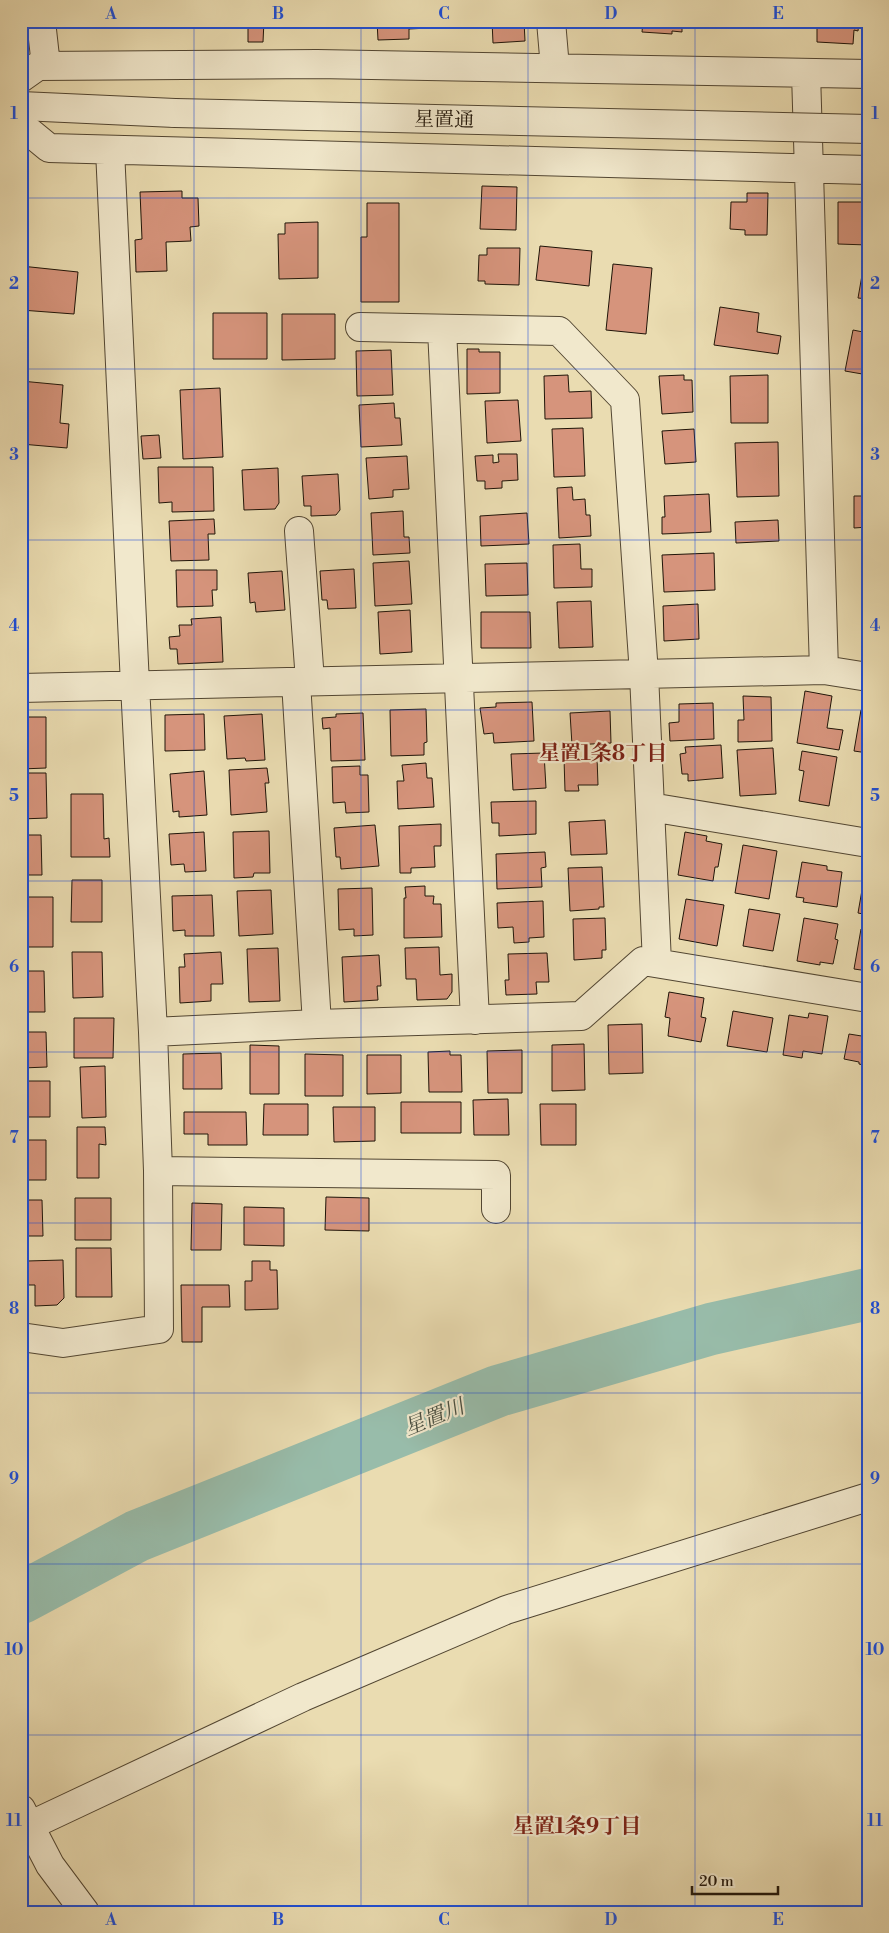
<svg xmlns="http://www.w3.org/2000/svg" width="889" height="1933" font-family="'Libre Bodoni','Noto Serif JP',serif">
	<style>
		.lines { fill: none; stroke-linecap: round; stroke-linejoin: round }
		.river { stroke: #98bcaa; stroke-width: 52 }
		.building { fill: #d6947c; stroke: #1f1408 }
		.minor-casing { stroke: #524632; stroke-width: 30 }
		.tertiary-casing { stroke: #524632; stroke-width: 30 }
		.minor { stroke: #f1e8cc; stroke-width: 28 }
		.tertiary { stroke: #f1e8cc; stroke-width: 28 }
		.tertiary-bridge-casing { stroke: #524632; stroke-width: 30; stroke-linecap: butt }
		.tertiary-bridge { stroke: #f1e8cc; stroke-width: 28 }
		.grid { fill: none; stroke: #1d4ed8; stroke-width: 1; stroke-opacity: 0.55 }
		.labels { text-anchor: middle; stroke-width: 4.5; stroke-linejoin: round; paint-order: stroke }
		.street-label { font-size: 20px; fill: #1f1408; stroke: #f1e8cc }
		.neighbourhood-label { font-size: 21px; font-weight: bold; fill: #7a1f14; stroke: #f1e8cc }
		.water-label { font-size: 21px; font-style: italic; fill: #494f41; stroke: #f1e8cc }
		.neatline { fill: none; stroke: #1d4ed8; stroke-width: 2 }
		.grid-label { font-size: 16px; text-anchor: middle; font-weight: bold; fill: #1d4ed8 }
	</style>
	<rect width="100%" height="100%" fill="#eadcb1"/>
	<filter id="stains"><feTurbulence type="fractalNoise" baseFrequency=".004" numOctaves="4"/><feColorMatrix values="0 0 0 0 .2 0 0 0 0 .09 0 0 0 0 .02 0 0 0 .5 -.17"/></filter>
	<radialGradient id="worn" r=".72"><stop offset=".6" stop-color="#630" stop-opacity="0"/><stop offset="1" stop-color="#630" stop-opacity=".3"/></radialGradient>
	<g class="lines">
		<path class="river" d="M21 1598 137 1536 498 1391 711 1329 868 1294"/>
	</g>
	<path class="building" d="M248 21H264L263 42H248Z
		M377 21H448V27L409 29V39L378 40Z
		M492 21H524L525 41 493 43Z
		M643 21H682V32L672 31V34L642 32Z
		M814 21H859L858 31 854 30 853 44 817 42V27H814Z
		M482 186 517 187 516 230 480 229Z
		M182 191V198H198L199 226 190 227 191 241 166 242 167 271 136 272 135 240 142 239 140 192Z
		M747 193H768L767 235H745V230L730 229 731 202H747Z
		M838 202H868V245L838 244Z
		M367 203H399V302H361V237H367Z
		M318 222V278L279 279 278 234H285V223Z
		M540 246 592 251 589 286 536 280Z
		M487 248H520L519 285 485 284V281H478L479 255H487Z
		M865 258H868V299L858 298Z
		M613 264 652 268 646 334 606 330Z
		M21 266 78 272 74 314 21 310Z
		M720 307 759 313 757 332 781 336 778 354 714 345Z
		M213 313H267V359H213Z
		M282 314H335V359L282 360Z
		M853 330 868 333V375L845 371Z
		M467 349H479V352H500V393L467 394Z
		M391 350 393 395 357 396 356 351Z
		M568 375 569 392 591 391 592 418 545 419 544 376Z
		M684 375V380H692L693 412 662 414 659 376Z
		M768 375V423H731L730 376Z
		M21 381 63 385 60 423 69 424 67 448 21 444Z
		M220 388 223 457 183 459 180 390Z
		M518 400 521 441 487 443 485 401Z
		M394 403 395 418H400L402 445 361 447 359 405Z
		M583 428 585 476 554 477 552 429Z
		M694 429 696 462 665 464 662 431Z
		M159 435 161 458 143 459 141 436Z
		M778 442 779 496 737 497 735 443Z
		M498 454H517L518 480 502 481V488L485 489V481H477L475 456 493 455V463L499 462Z
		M407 456 409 489 393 490V497L369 499 366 458Z
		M158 467H213L214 511 172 512V502L159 503Z
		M278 468 279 503 275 509 244 510 242 470Z
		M338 474 340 510 336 515 311 516V506H304L302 476Z
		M572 487 573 500 585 499 586 515H590L591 536 559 538 557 488Z
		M709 494 711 532 662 534V517H665L664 496Z
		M854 496H868V527L854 528Z
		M403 511 404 537H409L410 553 373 555 371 513Z
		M527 513 529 544 481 546 480 516Z
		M214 519 215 534H208L209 560 171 561 169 521Z
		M778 520 779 541 736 543 735 522Z
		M580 544 581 569H592V587L554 588 553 545Z
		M714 553 715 590 664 592 662 555Z
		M866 559H868V634H863V599H867V593H862V573H866Z
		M409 561 412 604 375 606 373 563Z
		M527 563 528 595 486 596 485 564Z
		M354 569 356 608 328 609 327 600H322L320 571Z
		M176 570H217V590H212L213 606 177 607Z
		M282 571 285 610 256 612 255 602 250 603 248 573Z
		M591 601 593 647 559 648 557 602Z
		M698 604 699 639 664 641 663 606Z
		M410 610 412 652 380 654 378 612Z
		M481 612H530L531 648H481Z
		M221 617 223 662 178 664 177 649H170L169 637 180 636 179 625H192L191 619Z
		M805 691 832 696 827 728 843 730 839 750 797 743Z
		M743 696 771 697 772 741 738 742V720H744Z
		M532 702 534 741 494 743 493 733 484 734 480 708 496 707V703Z
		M713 703 714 739 670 741 669 723 679 722V704Z
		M426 709 427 742 424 743V755L391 756 390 710Z
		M861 710 868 711V753L854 751Z
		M610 711 611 743 572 745 570 713Z
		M363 713 365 760 331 761 330 728 323 729 322 718 336 717V714Z
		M204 714 205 750 165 751V715Z
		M262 714 265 760 246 761 245 758 227 759 224 716Z
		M21 717H46V768L21 769Z
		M721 745 723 778 688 781V774H682L680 754 686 753 685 747Z
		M773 748 776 794 740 796 737 750Z
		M802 751 837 757 829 806 799 801 804 771 799 770Z
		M544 753 546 788 513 790 511 754Z
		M597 757 598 785H578L579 791H565L564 758Z
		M426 763 427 778H432L434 807 398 809 397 781H404L402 765Z
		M360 766V775H368L369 812 346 813 345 802 333 803 332 767Z
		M267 768 269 783H265L267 812 231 815 229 770Z
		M204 771 207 815 179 817V811L173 812 170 774Z
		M21 773H46L47 818 21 819Z
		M71 794H103L104 839 109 838 110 857H71Z
		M536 801V834L499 836V823H492L491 802Z
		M605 820 607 854 571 855 569 822Z
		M441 824V846H434L435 867 411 868V873H400L399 826Z
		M375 825 379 866 341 869 340 857H336L334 828Z
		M269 831 270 873H254L253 877 234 878 233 832Z
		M204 832 206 871 185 872 184 864 171 865 169 834Z
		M685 832 707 836 706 841 722 844 718 867H715L713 881 678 875Z
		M21 835H41L42 875H21Z
		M743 845 777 851 769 899 735 893Z
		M545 852 546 867 541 868 542 887 497 889 496 854Z
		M802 862 827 866V870L842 872 837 907 803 902 804 898 796 897Z
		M602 867 604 907H599V909L570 911 568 868Z
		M866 867H868V915L858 913Z
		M72 880H102V922H71Z
		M425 886V896H434L433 904H441L442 937 404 938V898H406L405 887Z
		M372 888 373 935 354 936V929L339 930 338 889Z
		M271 890 273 934 239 936 237 891Z
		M212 895 214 936H185V930L173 931 172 896Z
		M24 897H53V947H24Z
		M686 899 724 905 717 946 679 939Z
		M543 901 544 937 529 938V942L514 943 513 927 498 928 497 903Z
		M749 909 780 914 773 951 743 946Z
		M605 918 606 950H602V958L574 960 573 919Z
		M804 918 838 924 835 939 838 940 833 964 820 962V965L797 961Z
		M861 929 868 930V971L854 969Z
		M439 947 440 975 452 974V992L447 999 417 1000 416 979H406L405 948Z
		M278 948 280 1001 249 1002 247 949Z
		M72 952H102L103 997 73 998Z
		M221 952 223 984H211V1001L180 1003 179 967H185L184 954Z
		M547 953 549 982H536L537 994 506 995 505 980H509L508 954Z
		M379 955 381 986H377L378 1000 344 1002 342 957Z
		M24 971H44L45 1012H21V981H24Z
		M669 992 704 998 701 1017 706 1018 701 1042 668 1036 670 1018 665 1017Z
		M733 1011 773 1018 767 1052 727 1046Z
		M809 1013 828 1016 822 1054 803 1051 802 1058 783 1055 789 1015 808 1018Z
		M74 1018H114L113 1058H74Z
		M642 1024 643 1073 609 1074 608 1025Z
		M21 1032H46L47 1067 22 1068Z
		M849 1034 868 1037V1066L859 1064V1062L844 1059Z
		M584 1044 585 1090 552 1091V1045Z
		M250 1045 279 1046V1094H250Z
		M522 1050V1093H488L487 1051Z
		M450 1051V1055H461L462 1092H429L428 1052Z
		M221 1053 222 1089H183V1054Z
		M305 1054 343 1055V1096H305Z
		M367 1055H401V1093L367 1094Z
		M105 1066 106 1117 82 1118 80 1067Z
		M21 1081H50V1117H21Z
		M508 1099 509 1135H474L473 1100Z
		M401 1102H461V1133H401Z
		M264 1104H308V1135H263Z
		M540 1104H576V1145H541Z
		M333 1107H375V1141L334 1142Z
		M184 1112H246L247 1145H208V1134H184Z
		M77 1127H105L106 1145 99 1144V1178H77Z
		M21 1140H46V1180H21Z
		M326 1197 369 1198V1231L325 1230Z
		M75 1198H111V1240H75Z
		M21 1200H42L43 1236H21Z
		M192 1203 222 1204 221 1250H191Z
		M244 1207 284 1208V1246L244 1245Z
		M76 1248H111L112 1297H76Z
		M63 1260 64 1298 57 1305 35 1306V1285H27V1261Z
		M252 1261H270V1270H277L278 1309 245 1310V1281H252Z
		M181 1285H229L230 1307H202V1342H182Z"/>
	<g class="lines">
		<defs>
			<path id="minor" d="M41 21 46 66
				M551 21 555 68
				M806 73 824 670
				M21 78 38 66 317 64 868 74
				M21 125 49 148 868 170
				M360 327 559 331 625 400 644 674 657 963
				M442 329 475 1020
				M299 531 310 681
				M296 682 317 1024
				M21 688 824 670 868 677
				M650 807 868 843
				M153 1032 317 1024 581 1016 643 961 868 998
				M158 1171 496 1175V1209
				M21 1337 63 1343 159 1329 158 1171 153 1032 135 685 110 150
				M29 1826 303 1697 506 1610 868 1497"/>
			<path id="tertiary" d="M21 106 175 113
				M21 1809 50 1865 85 1912"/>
		</defs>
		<use href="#minor" class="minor-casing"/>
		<use href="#tertiary" class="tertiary-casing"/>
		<use href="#minor" class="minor"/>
		<use href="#tertiary" class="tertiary"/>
		<defs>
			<path id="tertiary-bridge" d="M175 113 868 129"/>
		</defs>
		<use href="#tertiary-bridge" class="tertiary-bridge-casing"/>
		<use href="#tertiary-bridge" class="tertiary-bridge"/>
	</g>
	<path class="grid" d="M194 21V1912M361 21V1912M528 21V1912M695 21V1912M21 198H868M21 369H868M21 540H868M21 710H868M21 881H868M21 1052H868M21 1223H868M21 1393H868M21 1564H868M21 1735H868"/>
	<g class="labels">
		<g class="street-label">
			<text transform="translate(444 119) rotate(1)" y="7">星置通</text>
		</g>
		<g class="neighbourhood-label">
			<text x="603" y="760">星置1条8丁目</text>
			<text x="577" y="1833">星置1条9丁目</text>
		</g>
		<g class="water-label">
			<text transform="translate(434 1417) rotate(-22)" y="7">星置川</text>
		</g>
	</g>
	<rect width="889" height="1933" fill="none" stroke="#eadcb1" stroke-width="55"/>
	<path d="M692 1886v8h86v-8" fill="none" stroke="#1f1408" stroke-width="2.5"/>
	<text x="699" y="1886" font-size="15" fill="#1f1408" stroke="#f1e8cc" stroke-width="4" paint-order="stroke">20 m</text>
	<rect x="28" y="28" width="834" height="1878" class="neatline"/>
	<g class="grid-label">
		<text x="111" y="19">A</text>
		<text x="278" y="19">B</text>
		<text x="444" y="19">C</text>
		<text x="611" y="19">D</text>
		<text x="778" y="19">E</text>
		<text x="14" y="119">1</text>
		<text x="875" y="119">1</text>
		<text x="14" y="289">2</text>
		<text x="875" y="289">2</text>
		<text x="14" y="460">3</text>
		<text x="875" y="460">3</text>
		<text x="14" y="631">4</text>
		<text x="875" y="631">4</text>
		<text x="14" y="801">5</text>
		<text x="875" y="801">5</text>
		<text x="14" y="972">6</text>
		<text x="875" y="972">6</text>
		<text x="14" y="1143">7</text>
		<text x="875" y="1143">7</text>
		<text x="14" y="1314">8</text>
		<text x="875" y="1314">8</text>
		<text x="14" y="1484">9</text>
		<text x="875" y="1484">9</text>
		<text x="14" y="1655">10</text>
		<text x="875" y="1655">10</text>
		<text x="14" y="1826">11</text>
		<text x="875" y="1826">11</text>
		<text x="111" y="1925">A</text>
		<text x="278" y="1925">B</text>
		<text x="444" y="1925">C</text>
		<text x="611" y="1925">D</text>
		<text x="778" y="1925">E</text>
	</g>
	<rect width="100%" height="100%" filter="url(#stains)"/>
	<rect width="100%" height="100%" fill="url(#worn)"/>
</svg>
